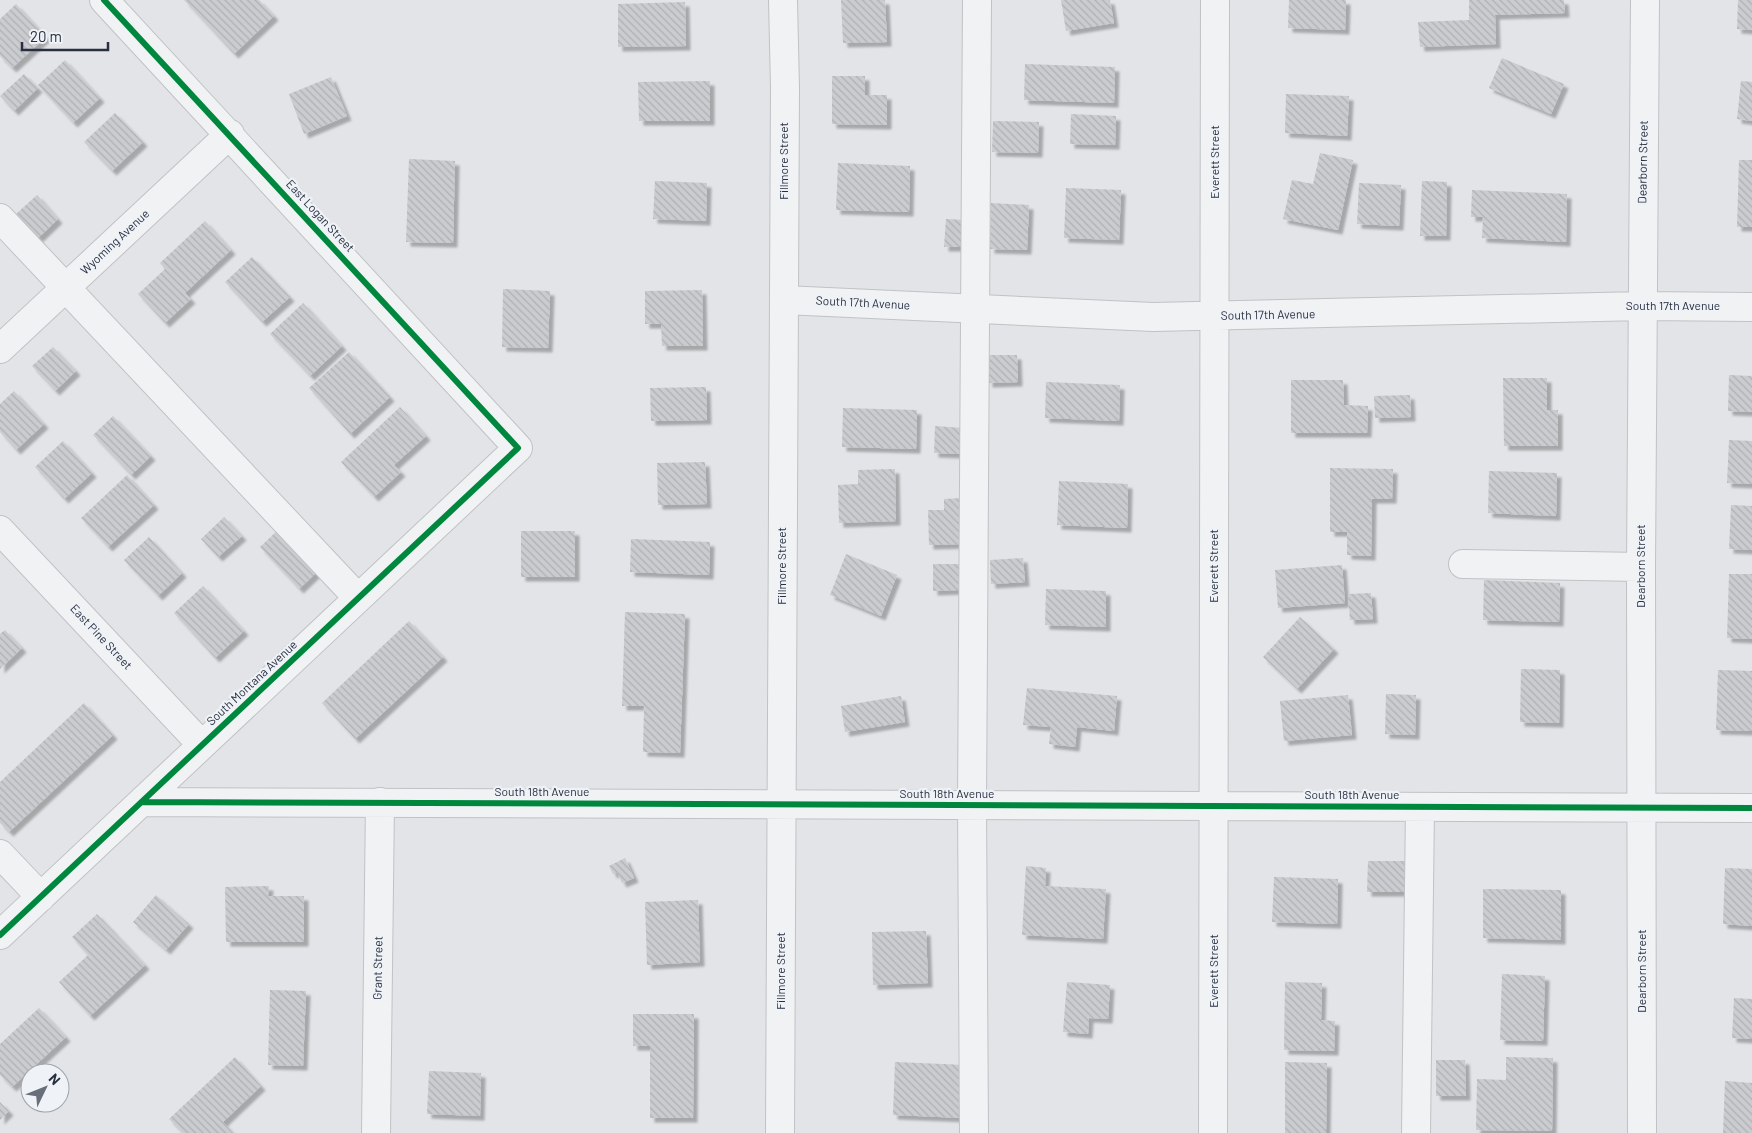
<svg xmlns="http://www.w3.org/2000/svg" width="1752" height="1133" font-family="Barlow,sans-serif">
	<style>
		.building { fill: url(#building-back-hatch); filter: url(#shadow) }
		.lines { fill: none; stroke-linecap: round; stroke-linejoin: round }
		.minor-casing { stroke: #c0c2c5; stroke-width: 30 }
		.minor { stroke: #f1f2f4; stroke-width: 28 }
		.cycleway-casing { stroke: #eff2f6; stroke-width: 9 }
		.cycleway { stroke: #00873e; stroke-width: 6 }
		.labels { text-anchor: middle; stroke-width: 4.5; stroke-linejoin: round; paint-order: stroke }
		.street-label { font-size: 12px; fill: #283040; stroke: #eff2f6 }
	</style>
	<defs>
		<pattern id="building-back-hatch" width="6" height="6" patternUnits="userSpaceOnUse" patternTransform="scale(1.25)"><rect width="6" height="6" fill="#cacccf"/><path d="M-1 5l2 2M0 0l6 6M5-1l2 2" fill="none" stroke="#aeb0b3"/></pattern>
		<filter id="shadow"><feDropShadow dx="4.5" dy="4.5" stdDeviation="1" flood-color="#0004"/></filter>
	</defs>
	<rect width="100%" height="100%" fill="#e2e4e7"/>
	<path class="building" d="M184 0H259L274 16 234 54Z
		M841 0H885L887 42 843 43Z
		M1061 0H1110L1114 23 1066 31Z
		M1289 0H1346L1345 30 1288 28Z
		M1469 0H1564L1565 13 1495 15 1496 44 1420 47 1418 22 1469 20Z
		M1738 0H1752V30L1737 29Z
		M685 2 686 46 618 47V4Z
		M16 4 46 37 12 68 0 56V19Z
		M1502 58 1564 84 1551 114 1489 88Z
		M65 60 100 98 73 123 38 85Z
		M1025 64 1115 67 1114 103 1024 100Z
		M24 74 38 88 14 111 0 96Z
		M832 76H865V95H887V125L832 124Z
		M331 77 347 116 304 134 289 94Z
		M710 81V121H639L638 82Z
		M1741 81 1752 82V121L1737 119Z
		M1286 94 1349 96 1347 136 1285 133Z
		M115 113 143 142 112 171 84 142Z
		M1071 114 1116 116 1115 145 1070 144Z
		M993 121 1039 122 1038 153 992 152Z
		M1320 153 1353 160 1338 230 1283 219 1292 180 1313 184Z
		M409 159 455 161 453 243 406 242Z
		M1739 160H1752V227H1737Z
		M838 163 910 166 909 212 836 210Z
		M655 181 707 183 706 221 653 219Z
		M1422 181 1447 182 1446 236H1420Z
		M1359 183 1401 185 1399 226 1357 224Z
		M1066 188 1121 190 1119 240 1064 238Z
		M1472 190 1567 194 1566 242 1482 238 1483 217H1471Z
		M37 195 58 219 38 238 16 214Z
		M991 203 1029 205 1027 250 990 249Z
		M946 219 965 220 963 247H944Z
		M205 221 231 250 185 293 191 299 165 323 138 294 165 269 160 263Z
		M252 257 290 297 262 322 225 282Z
		M503 289 550 291 548 348 502 347Z
		M702 290 703 346H662L661 324H645V291Z
		M303 303 342 346 310 376 270 334Z
		M53 347 76 371 55 391 32 366Z
		M349 352 390 397 350 434 309 388Z
		M988 355H1017L1018 382 988 383Z
		M1729 375 1752 376V412L1728 411Z
		M1503 378H1547V410H1558V446H1504Z
		M1291 380H1343L1344 405 1368 406 1367 433H1291Z
		M1046 382 1120 385 1119 421 1045 418Z
		M706 387 707 420 651 421 650 388Z
		M14 391 44 424 16 450 0 432V404Z
		M1410 395 1411 417 1375 418 1374 396Z
		M400 407 426 436 394 465 401 472 374 497 341 462Z
		M843 408 917 410 916 449 842 447Z
		M113 416 151 456 131 475 93 435Z
		M935 426 962 428 961 454 934 453Z
		M1729 440 1752 441V484L1727 483Z
		M63 441 92 473 64 499 35 467Z
		M705 462 707 504 658 505 657 463Z
		M1330 468 1393 469 1392 499H1372L1371 556 1347 555V532H1330Z
		M895 469 896 521 839 523 838 485 858 484V470Z
		M1489 471 1557 473 1556 516 1488 513Z
		M127 475 154 505 108 547 81 518Z
		M1059 481 1128 484 1127 528 1057 525Z
		M962 498 963 544 929 545 928 510H944V499Z
		M1731 505 1752 506V550L1729 549Z
		M224 517 242 536 218 557 201 539Z
		M280 528 319 570 299 589 260 547Z
		M521 531H575V577H521Z
		M149 537 182 573 158 596 124 560Z
		M631 539 710 542 709 575 630 572Z
		M846 554 897 575 881 616 830 595Z
		M1023 558 1025 582 991 584 990 560Z
		M933 564H959V590L933 591Z
		M1342 565 1345 603 1278 608 1275 570Z
		M1729 574H1752V639L1727 638Z
		M1484 580 1560 583 1559 622 1483 620Z
		M203 586 244 631 215 658 174 613Z
		M1046 589 1106 591V627L1045 625Z
		M1371 593 1373 619 1350 620 1348 594Z
		M625 612 685 614 680 753 643 752 644 706H622Z
		M1300 617 1334 649 1297 689 1263 657Z
		M409 621 443 657 355 739 322 703Z
		M5 630 22 648 0 669V634Z
		M1521 669 1560 670 1559 723 1520 722Z
		M1718 670 1752 671V731L1716 730Z
		M1027 688 1117 696 1114 731 1077 727 1075 747 1049 744 1051 727 1023 725Z
		M1386 694 1416 695 1415 735 1385 734Z
		M1348 695 1352 735 1284 741 1280 701Z
		M901 696 905 722 845 732 841 706Z
		M84 703 113 735 9 832 0 823V782Z
		M625 858 634 878 622 883 617 872 613 874 609 866Z
		M1368 861H1405L1404 892H1367Z
		M1026 866 1046 868 1045 886 1106 889 1103 939 1022 935Z
		M1725 868 1752 869V926L1723 924Z
		M1274 877 1338 879 1337 924 1272 922Z
		M269 886 268 896H304V942H226L225 887Z
		M1483 889 1561 890V940L1483 938Z
		M156 895 189 924 166 950 133 922Z
		M698 900 700 962 647 965 645 902Z
		M97 914 145 965 90 1016 59 982 88 955 72 937Z
		M926 931 928 983 873 985 872 932Z
		M1502 974 1545 976 1543 1041 1500 1040Z
		M1067 982 1110 985 1108 1019 1089 1018 1088 1034 1063 1032Z
		M1285 982 1322 983 1321 1020 1335 1021 1334 1051 1284 1050Z
		M270 990 306 991 303 1066 268 1065Z
		M1734 998 1752 999V1039L1732 1038Z
		M39 1008 66 1037 12 1087 0 1075V1044Z
		M633 1014H694L693 1118H650V1046H633Z
		M235 1057 261 1086 223 1122 233 1133H183L169 1119Z
		M1506 1057 1553 1058 1552 1131 1476 1130 1477 1079 1506 1080Z
		M1436 1060H1465L1466 1096H1436Z
		M895 1062 966 1065 964 1118 893 1115Z
		M1285 1062 1327 1063 1326 1133H1285Z
		M429 1071 481 1073 480 1116 427 1114Z
		M1725 1081 1752 1083V1133H1723Z
		M0 1102 9 1111 0 1120Z"/>
	<g class="lines">
		<defs>
			<path id="minor" d="M0 218 358 598
				M784 300 1153 317 1642 306 1752 307
				M0 349 230 134
				M0 530 202 745
				M1463 564 1641 567
				M142 802 1752 808
				M0 854 41 897
				M0 935 518 448 104 0
				M376 1133 380 802
				M780 1133 785 88 783 0
				M974 1133 972 805 977 0
				M1213 1133 1215 0
				M1416 1133 1420 807
				M1642 1133 1641 567 1645 0"/>
		</defs>
		<use href="#minor" class="minor-casing"/>
		<use href="#minor" class="minor"/>
		<defs>
			<path id="cycleway" d="M142 802 1752 808
				M0 935 518 448 104 0"/>
		</defs>
		<use href="#cycleway" class="cycleway-casing"/>
		<use href="#cycleway" class="cycleway"/>
	</g>
	<g class="labels">
		<g class="street-label">
			<text transform="translate(784 161) rotate(-90)" y="4">Fillmore Street</text>
			<text transform="translate(1215 162) rotate(-90)" y="4">Everett Street</text>
			<text transform="translate(1643 162) rotate(-89)" y="4">Dearborn Street</text>
			<text transform="translate(320 216) rotate(47)" y="4">East Logan Street</text>
			<text transform="translate(115 242) rotate(-43)" y="4">Wyoming Avenue</text>
			<text transform="translate(863 303) rotate(3)" y="4">South 17th Avenue</text>
			<text x="1673" y="310">South 17th Avenue</text>
			<text transform="translate(1268 315) rotate(-1)" y="4">South 17th Avenue</text>
			<text transform="translate(782 566) rotate(-90)" y="4">Fillmore Street</text>
			<text transform="translate(1214 566) rotate(-90)" y="4">Everett Street</text>
			<text transform="translate(1641 566) rotate(-90)" y="4">Dearborn Street</text>
			<text transform="translate(101 637) rotate(47)" y="4">East Pine Street</text>
			<text transform="translate(252 683) rotate(-43)" y="4">South Montana Avenue</text>
			<text x="542" y="796">South 18th Avenue</text>
			<text x="947" y="798">South 18th Avenue</text>
			<text x="1352" y="799">South 18th Avenue</text>
			<text transform="translate(378 968) rotate(-89)" y="4">Grant Street</text>
			<text transform="translate(781 971) rotate(-90)" y="4">Fillmore Street</text>
			<text transform="translate(1214 971) rotate(-90)" y="4">Everett Street</text>
			<text transform="translate(1642 971) rotate(-90)" y="4">Dearborn Street</text>
		</g>
	</g>
	<g transform="translate(45 1088) rotate(47)"><circle r="24" fill="#eff2f6" stroke="#9fa4ad"/>
	<path d="M0-4L9 19L0 12L-9 19Z" fill="#696f7a"/>
	<text y="-8" font-size="14" font-weight="bold" text-anchor="middle" fill="#283040">N</text>
	</g>
	<path d="M22 42v8h86v-8" fill="none" stroke="#283040" stroke-width="2.5"/>
	<text x="30" y="42" font-size="15" fill="#283040" stroke="#eff2f6" stroke-width="4" paint-order="stroke">20 m</text>
</svg>
